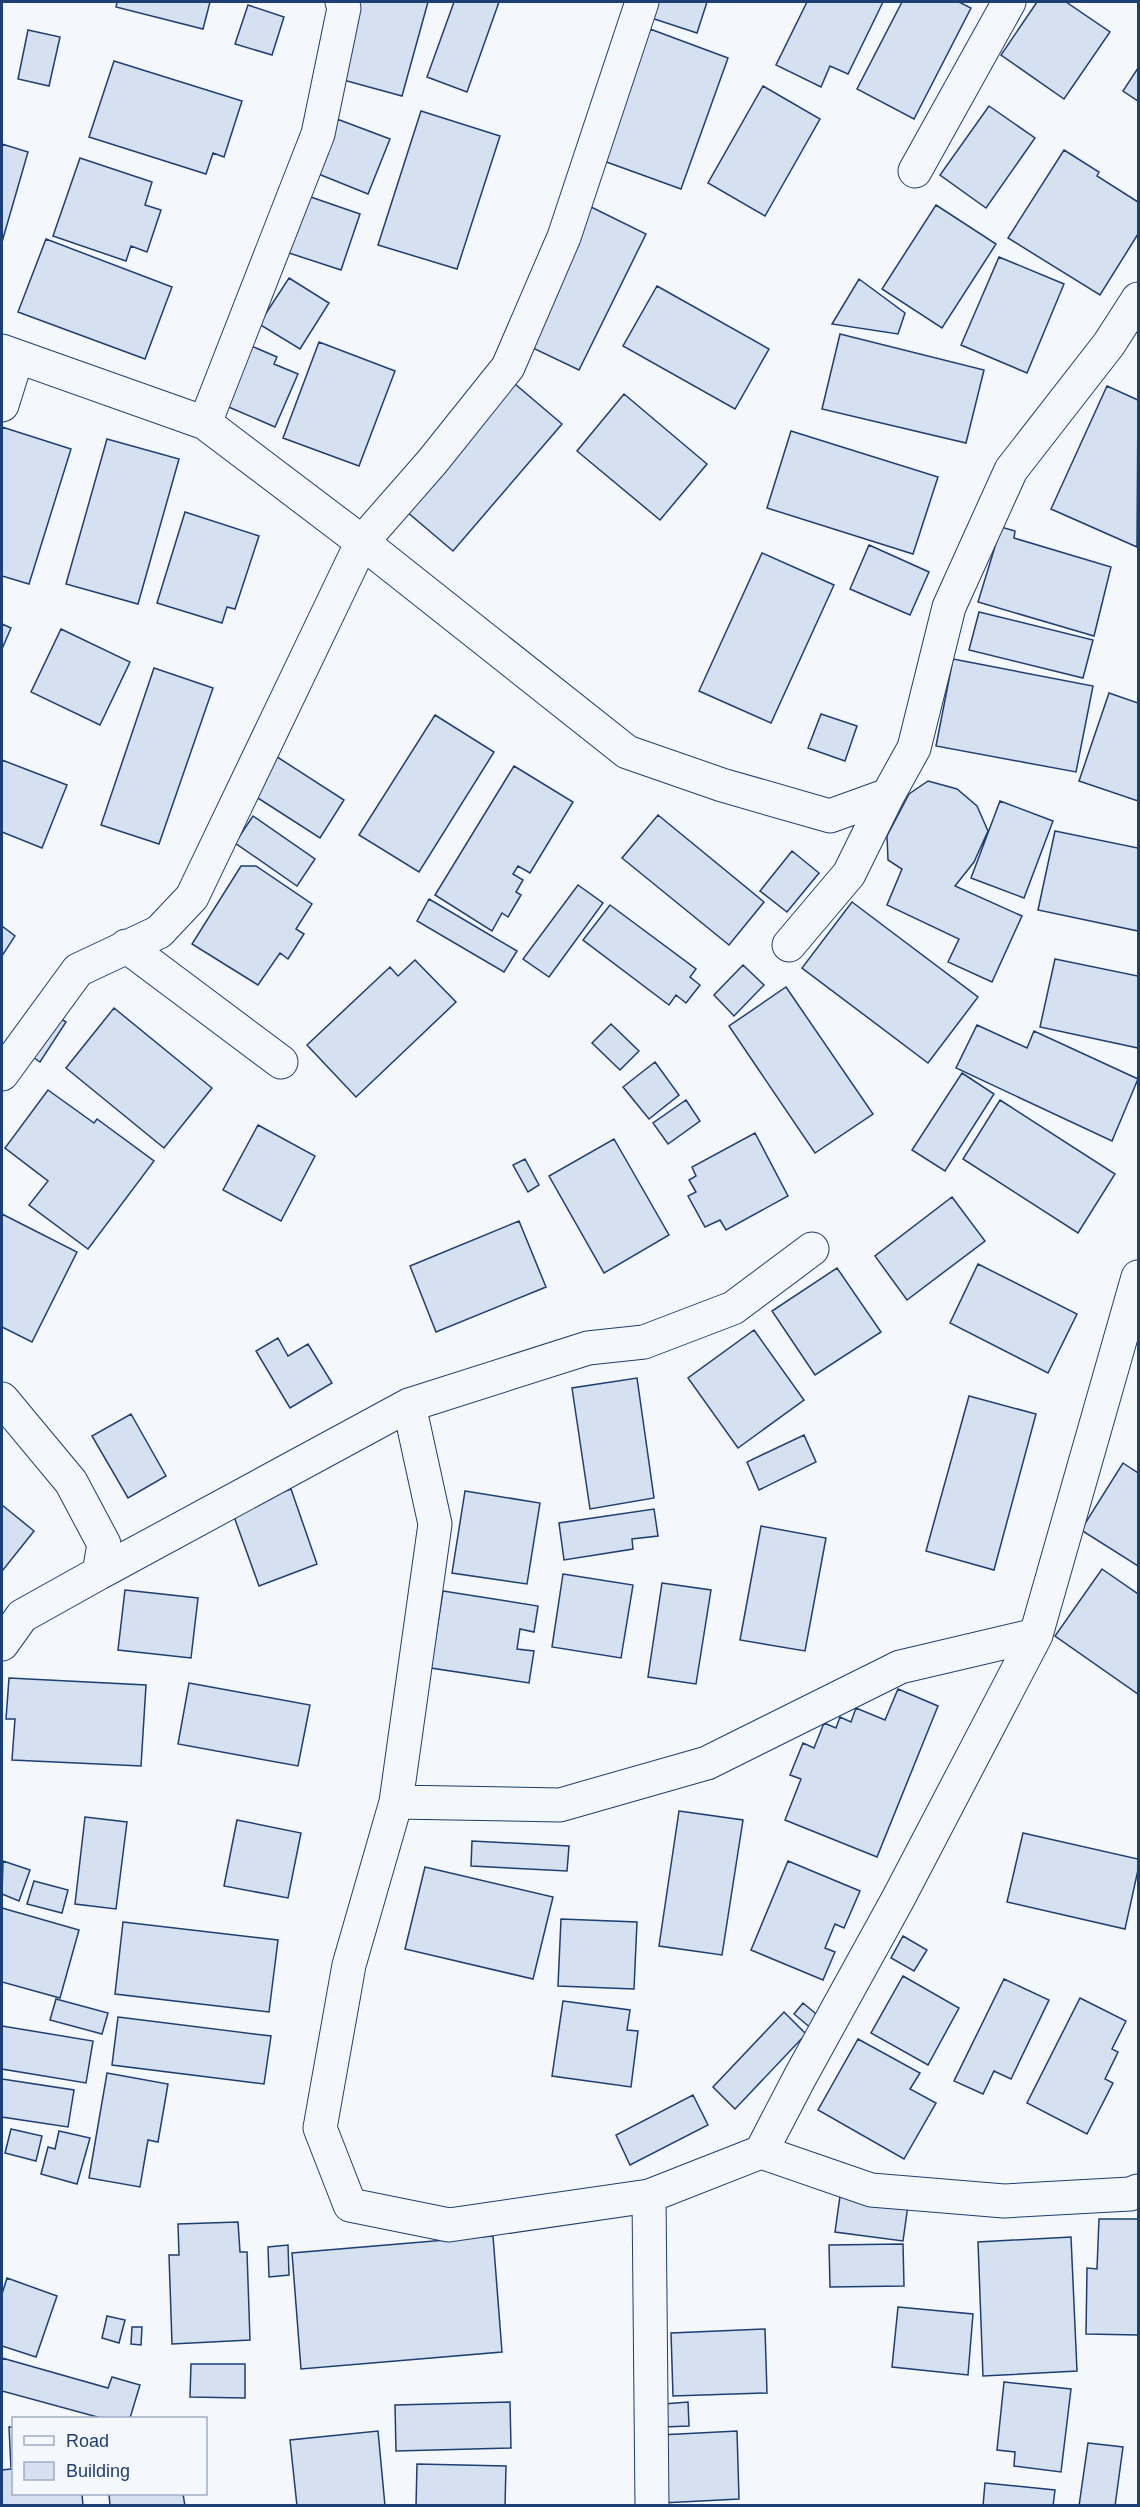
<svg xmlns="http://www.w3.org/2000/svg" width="1140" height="2507" font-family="Arial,sans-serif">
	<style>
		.building { fill: #d5e0f0; stroke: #1d3f73; stroke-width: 1.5 }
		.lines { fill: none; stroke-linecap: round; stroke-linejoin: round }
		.minor-casing { stroke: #1d3f73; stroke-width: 35 }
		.minor { stroke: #f4f7fb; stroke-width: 33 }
	</style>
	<rect width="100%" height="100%" fill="#f4f7fb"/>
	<path class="building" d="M117 2H210L203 29 116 7Z
		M358 2H428L402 96 336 78Z
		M454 2H499L467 92 427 77Z
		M636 2H707L697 33 633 12Z
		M807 2H883L848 74 830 66 821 87 776 65Z
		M902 2H959L971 8 914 119 857 89Z
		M1037 2H1066L1110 32 1064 99 1001 55Z
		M248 5 284 17 272 55 235 44Z
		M650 29 728 58 681 189 601 160Z
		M28 30 60 37 49 86 18 79Z
		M114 61 242 101 224 157 213 153 206 174 89 137Z
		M1138 68V101L1123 91Z
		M763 86 820 119 765 216 708 183Z
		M989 106 1035 138 986 208 940 175Z
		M421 111 500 136 457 269 378 245Z
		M337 119 390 139 368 194 316 173Z
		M2 144 28 152 2 242Z
		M1064 150 1099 172 1097 176 1138 202V234L1100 295 1008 238Z
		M80 158 152 182 145 205 161 210 147 252 131 246 126 261 53 236Z
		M305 195 360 214 341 270 286 252Z
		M583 203 646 234 579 370 516 340Z
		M936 205 996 244 942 328 882 289Z
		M46 239 172 287 145 359 18 312Z
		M999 257 1064 284 1027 373 961 345Z
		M289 278 329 303 300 349 259 324Z
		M859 279 905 313 898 334 832 324Z
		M657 286 769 349 735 409 623 346Z
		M840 334 984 370 966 443 822 409Z
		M319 342 395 371 359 466 283 438Z
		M249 345 277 357 274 364 298 374 275 427 224 405Z
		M508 378 562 424 453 551 400 506Z
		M1107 386 1138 400 1137 547 1051 509Z
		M624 394 707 464 660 520 577 451Z
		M2 427 71 449 29 584 2 576Z
		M791 431 938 477 913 554 767 508Z
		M107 439 179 459 138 604 66 584Z
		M185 512 259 536 235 609 227 607 222 623 157 603Z
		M1001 527 1015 531 1014 538 1111 567 1094 636 978 602Z
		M869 545 929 572 910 615 850 589Z
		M762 553 834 585 771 723 699 691Z
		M979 612 1093 640 1083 678 969 650Z
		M2 624 11 628 2 649Z
		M61 629 130 662 100 725 31 692Z
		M953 659 1093 686 1076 772 936 746Z
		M154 668 213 688 159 844 101 825Z
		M1109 693 1138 703V801L1079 781Z
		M821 714 857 726 845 761 808 748Z
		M435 715 494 752 419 872 359 835Z
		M271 753 344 800 320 838 247 791Z
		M2 760 67 785 42 848 2 832Z
		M514 766 573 802 530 873 518 866 513 874 523 880 516 892 521 895 508 917 502 913 492 931 435 895Z
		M928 781 957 789 977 806 988 831 974 862 955 886 1022 916 992 982 948 962 959 939 887 905 902 869 888 860 887 836 909 794Z
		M1000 801 1053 821 1024 898 971 878Z
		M658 815 764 902 729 945 622 858Z
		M253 816 315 859 297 886 235 843Z
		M1055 831 1138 848V931L1038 910Z
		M792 851 819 873 787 912 760 891Z
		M241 866H256L312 904 296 929 304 934 288 959 280 953 258 985 192 944Z
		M578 885 603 903 549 977 523 959Z
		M429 899 517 951 504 972 417 921Z
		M852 902 978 997 928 1063 802 968Z
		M610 905 696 969 690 977 700 985 686 1003 676 995 669 1005 583 940Z
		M2 926 15 936 2 956Z
		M1055 959 1138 976V1048L1040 1027Z
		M415 960 456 1002 356 1097 307 1045 390 967 398 976Z
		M743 965 764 985 734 1016 714 995Z
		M786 987 873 1114 815 1153 729 1026Z
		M114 1008 212 1088 164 1148 66 1068Z
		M49 1011 66 1022 40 1062 23 1050Z
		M611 1024 639 1051 620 1070 592 1043Z
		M977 1025 1027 1048 1034 1031 1138 1079 1112 1141 956 1068Z
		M655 1062 679 1095 649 1119 623 1087Z
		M962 1073 994 1094 945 1171 912 1150Z
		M48 1090 94 1123 97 1119 154 1161 88 1249 29 1205 48 1181 5 1148Z
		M686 1100 700 1121 668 1144 653 1123Z
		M1000 1100 1115 1174 1078 1233 963 1159Z
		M258 1125 315 1156 281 1221 223 1190Z
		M755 1133 788 1196 726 1230 720 1220 705 1227 688 1196 696 1192 689 1180 696 1176 692 1167Z
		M614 1139 669 1235 604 1273 549 1176Z
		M525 1159 539 1185 528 1192 513 1165Z
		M952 1197 985 1241 907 1300 875 1256Z
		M2 1214 77 1252 32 1342 2 1327Z
		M519 1221 546 1287 436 1332 410 1266Z
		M978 1264 1077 1314 1048 1373 950 1323Z
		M837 1268 881 1332 815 1375 772 1311Z
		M754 1330 804 1400 738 1448 688 1378Z
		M278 1338 288 1356 308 1344 332 1383 290 1408 256 1351Z
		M637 1378 654 1498 590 1509 572 1388Z
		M969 1396 1036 1414 994 1570 926 1551Z
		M131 1414 166 1476 128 1498 92 1436Z
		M804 1435 816 1462 759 1490 747 1462Z
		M1123 1463 1138 1473V1566L1081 1530Z
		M291 1489 317 1564 259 1586 232 1511Z
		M465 1491 540 1503 527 1584 452 1573Z
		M2 1505 34 1531 3 1570 2 1569Z
		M654 1509 658 1536 632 1539 633 1549 564 1560 559 1523Z
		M761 1526 826 1538 805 1651 740 1640Z
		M1102 1569 1138 1594V1694L1055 1636Z
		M563 1574 633 1585 621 1658 552 1647Z
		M662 1583 711 1590 696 1684 648 1677Z
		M125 1590 198 1598 191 1658 118 1650Z
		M443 1591 538 1606 534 1632 520 1629 517 1649 534 1651 529 1683 431 1668Z
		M9 1678 146 1685 141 1766 12 1760 15 1719H6Z
		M189 1683 310 1705 298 1766 178 1744Z
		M898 1689 938 1706 877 1857 785 1820 801 1779 790 1775 803 1743 814 1748 824 1723 836 1728 840 1717 851 1722 856 1708 885 1720Z
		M679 1811 743 1820 722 1955 659 1946Z
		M85 1817 127 1822 116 1909 75 1904Z
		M237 1820 301 1833 288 1898 224 1886Z
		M1023 1833 1138 1859V1870L1125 1929 1007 1902Z
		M472 1841 569 1846 567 1871 471 1866Z
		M3 1861 30 1870 19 1901 2 1894Z
		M788 1861 860 1891 844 1928 835 1924 825 1948 835 1952 823 1980 751 1950Z
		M425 1867 553 1897 533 1979 405 1949Z
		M34 1881 68 1890 62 1913 27 1904Z
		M2 1908 79 1930 60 1998 2 1982Z
		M561 1919 637 1922 634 1989 558 1986Z
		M123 1922 278 1940 269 2012 115 1994Z
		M903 1936 927 1950 914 1971 891 1958Z
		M903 1976 959 2008 928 2065 871 2033Z
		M1004 1979 1049 2000 1011 2079 994 2071 983 2094 954 2081Z
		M1080 1998 1126 2021 1112 2049 1118 2052 1105 2079 1113 2083 1087 2134 1027 2103Z
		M56 1999 108 2013 102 2034 50 2020Z
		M563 2001 630 2010 627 2030 638 2031 631 2087 552 2076Z
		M803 2003 821 2018 812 2029 794 2014Z
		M784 2012 806 2034 735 2109 713 2087Z
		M118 2017 271 2036 264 2084 112 2065Z
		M2 2026 93 2041 86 2083 2 2069Z
		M858 2039 920 2073 910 2089 936 2103 904 2159 818 2110Z
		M107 2073 168 2084 158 2142 148 2140 140 2187 89 2178Z
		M2 2079 74 2090 68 2127 2 2117Z
		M693 2095 708 2125 630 2165 616 2135Z
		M11 2129 42 2136 36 2161 5 2153Z
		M59 2131 90 2138 77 2184 41 2174 48 2147 55 2149Z
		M841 2189 909 2198 903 2241 835 2232Z
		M1099 2219H1138V2335L1086 2334 1087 2268 1097 2269Z
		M238 2222 240 2252H247L250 2340 172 2344 169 2255H179L178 2224Z
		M493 2236 502 2352 301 2369 292 2253Z
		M1071 2237 1077 2371 983 2376 978 2242Z
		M903 2244 904 2286 830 2287 829 2245Z
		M288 2245 289 2275 269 2277 268 2247Z
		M7 2278 57 2296 36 2357 2 2346V2294Z
		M898 2307 973 2314 968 2375 892 2367Z
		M107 2316 125 2320 119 2343 102 2338Z
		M132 2327H142L141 2345 131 2344Z
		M765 2329 767 2393 673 2396 671 2333Z
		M2 2358 108 2388 112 2377 140 2385 130 2418H101L2 2391Z
		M191 2364H245V2398L190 2397Z
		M1004 2382 1071 2389 1061 2472 1014 2466 1015 2452 997 2450Z
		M510 2402 511 2448 396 2451 395 2405Z
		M688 2402 689 2426 664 2427V2404Z
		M9 2427H14V2494H82L83 2506H2V2470L11 2469Z
		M378 2431 385 2506H297L290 2440Z
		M737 2431 739 2499 662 2503 660 2435Z
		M1088 2443 1123 2447 1115 2506H1079Z
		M417 2464 506 2466 505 2506H416Z
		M985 2483 1055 2490 1053 2506H983Z
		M109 2494H183L185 2506H110Z"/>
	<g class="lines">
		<defs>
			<path id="minor" d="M915 171 1009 2
				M2 351 205 423 362 542 627 752 722 785 830 816 888 795 914 748 949 607 1011 470 1109 344 1138 299
				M2 405 17 357
				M205 423 318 134 344 8 342 2
				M789 945 849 874 888 795
				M126 946 281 1062
				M2 1074 78 970 159 932 192 897 362 542 432 462 508 367 564 237 642 2
				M2 1399 71 1482 104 1544 99 1573 22 1616 2 1644
				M409 1405 435 1524 396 1802 349 1965 320 2128 350 2205 449 2225 649 2196 761 2152 800 2077 898 1899 1036 1635 1138 1277
				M99 1573 409 1405 588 1348 644 1342 733 1308 812 1249
				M396 1802 560 1805 707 1763 900 1667 1036 1635
				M761 2152 871 2190 1004 2201 1130 2194 1138 2191
				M649 2196 652 2506"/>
		</defs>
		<use href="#minor" class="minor-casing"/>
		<use href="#minor" class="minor"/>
	</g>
	<rect width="1140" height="2507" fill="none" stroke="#1d3f73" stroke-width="6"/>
	<rect x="12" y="2417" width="195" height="78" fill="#f4f7fb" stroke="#9eadc5" stroke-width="1.5"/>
	<rect x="24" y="2436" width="30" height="9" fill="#f4f7fb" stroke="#9eadc5" stroke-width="1.5"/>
	<text x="66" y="2447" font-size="18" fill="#1d3f73">Road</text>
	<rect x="24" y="2462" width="30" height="18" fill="#d5e0f0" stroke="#9eadc5" stroke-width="1.5"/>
	<text x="66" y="2477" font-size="18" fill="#1d3f73">Building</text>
</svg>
